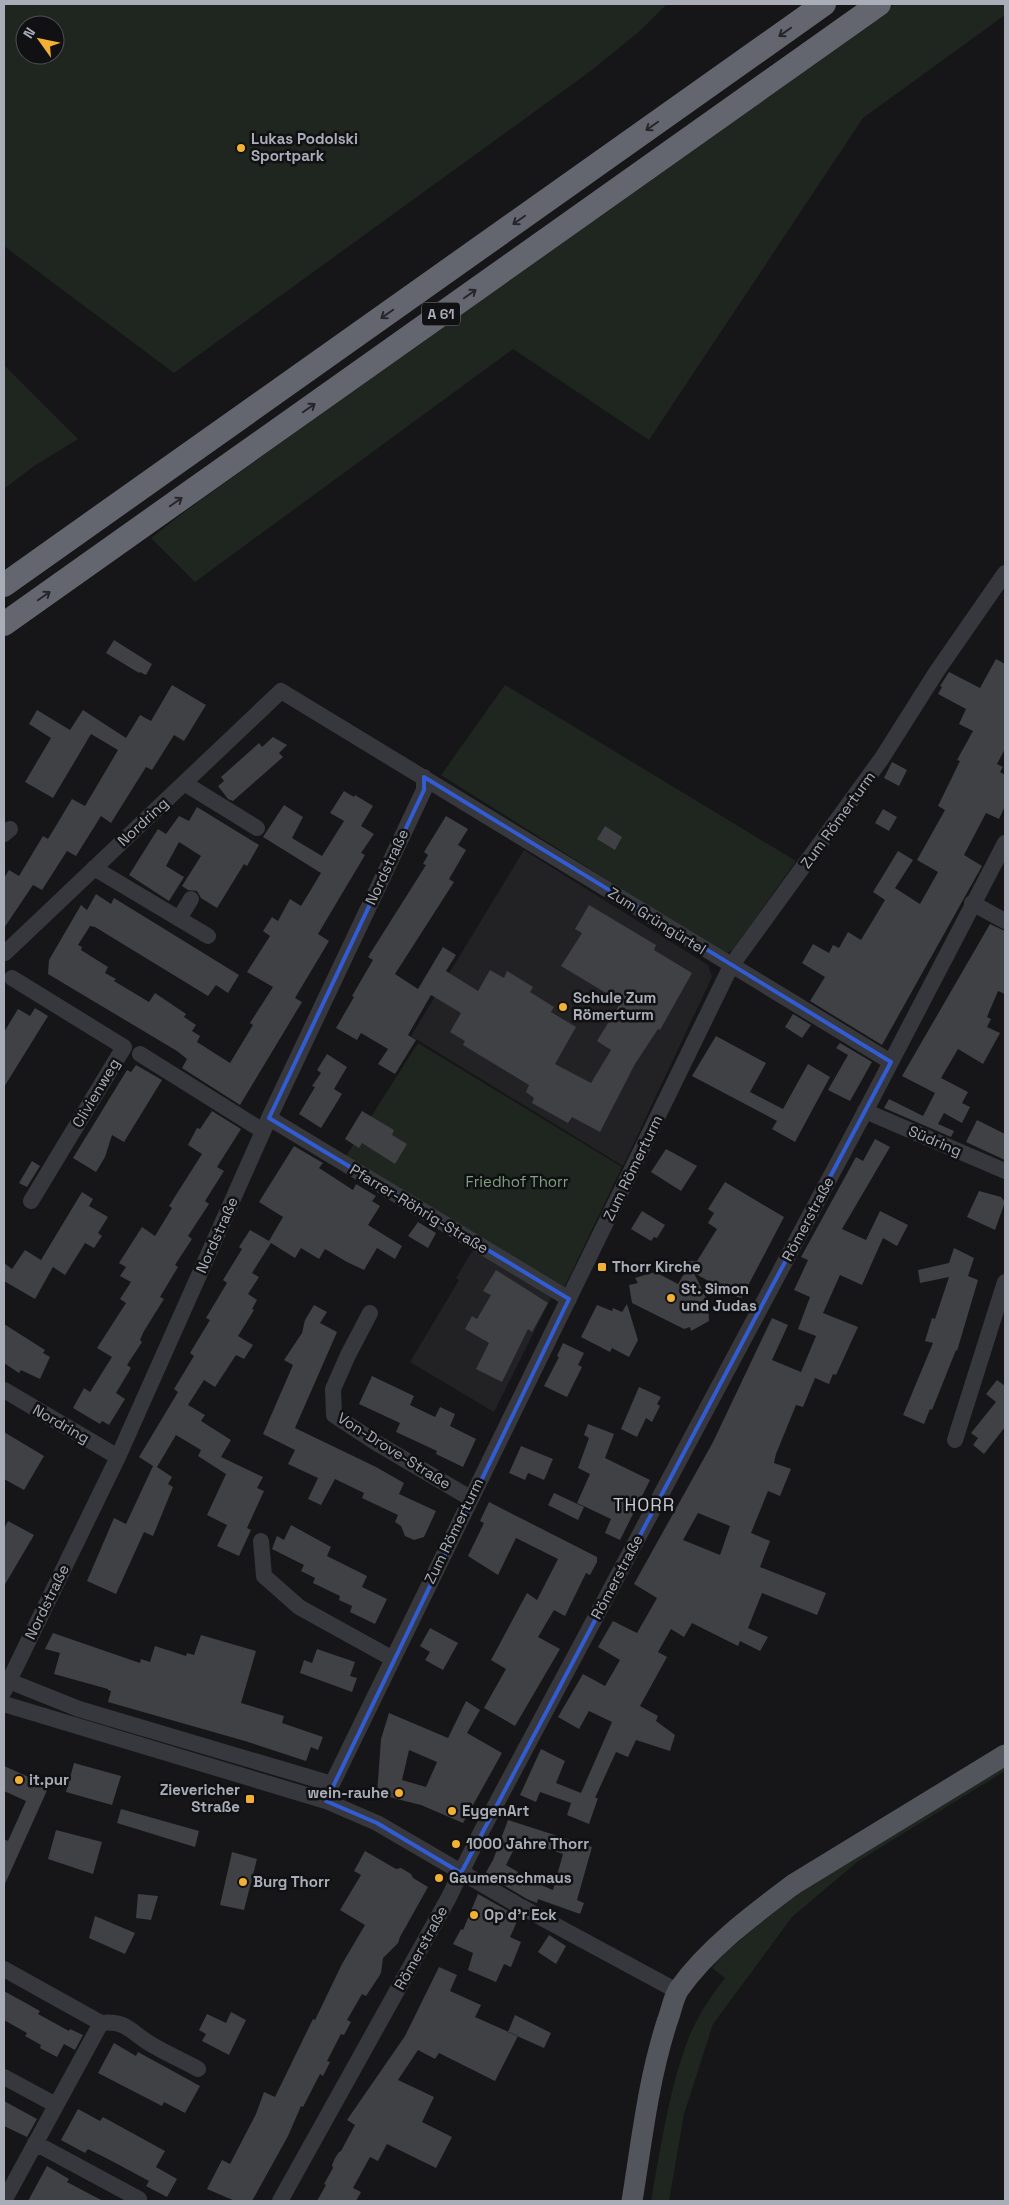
<svg xmlns="http://www.w3.org/2000/svg" width="1009" height="2205" font-family="'Space Grotesk',sans-serif">
	<style>
		.built { fill: #222225 }
		.green { fill: #1e261f; fill-rule: evenodd }
		.building { fill: #404145; fill-rule: evenodd }
		.lines { fill: none; stroke-linecap: round; stroke-linejoin: round }
		.minor { stroke: #37383d; stroke-width: 16 }
		.major { stroke: #53555c; stroke-width: 21 }
		.highway { stroke: #63666e; stroke-width: 24 }
		.oneway { stroke: #26262a }
		.marked { fill: none; stroke: #325cd3; stroke-width: 4; stroke-linejoin: round }
		.poi-dot { fill: #f2b134; stroke: #111113; stroke-width: 2 }
		.labels { text-anchor: middle; stroke-width: 5; stroke-linejoin: round; paint-order: stroke }
		.shield { fill: #111113; stroke: #7b7e86; stroke-width: 1 }
		.shield-label { font-size: 14px; font-weight: bold; fill: #a8adb8 }
		.poi-label { font-size: 15px; font-weight: bold; fill: #a8adb8; stroke: #111113; text-anchor: start }
		.street-label { font-size: 15px; fill: #a8adb8; stroke: #111113 }
		.park-label { font-size: 15px; fill: #7fa381; stroke: #111113 }
		.quarter-label { font-size: 18px; letter-spacing: 1px; fill: #c9ccd4; stroke: #111113 }
	</style>
	<rect width="100%" height="100%" fill="#161618"/>
	<path class="built" d="M524 850 708 965 712 977 623 1166 411 1036Z
		M474 1248 552 1296 494 1412 410 1362 459 1280 456 1278Z"/>
	<path class="green" d="M4 4H667L641 30 592 70 174 373 4 246ZM25 25H55V55H25Z
		M895 4H1005V15L863 118 649 440 513 349 195 582 151 538 187 510Z
		M4 365 78 439 34 466 4 489Z
		M505 685 796 861 733 950 727 953 720 951 441 775Z
		M418 1043 622 1167 564 1288 346 1156Z
		M1005 1764V1771L857 1862 792 1917 713 2024 684 2114 669 2201H651C661 2146 669 2089 689 2037 698 2015 711 1996 725 1978L712 1968 724 1954 791 1897Z"/>
	<path class="building" d="M114 640 152 664 146 675 140 672 139 673 106 653Z
		M996 659 1005 664V749L997 764 1003 767 1000 772 1005 775V806L999 819 986 813 964 855 982 866 882 1045 810 1001 825 977 802 963 813 944 829 953 833 945 839 948 848 932 861 940 885 900 873 892 898 851 913 860 895 888 920 904 938 872 917 860 945 810 938 806 960 761 957 760 973 731 959 724 966 709 938 694 942 687 940 686 949 672 980 688Z
		M172 685 206 705 184 741 174 735 152 770 146 767 111 823 101 816 76 856 67 851 42 890 33 885 4 928V878L9 870 19 876 43 836 48 839 72 799 85 806 118 750 91 734 53 798 25 782 51 738 29 724 37 710 70 730 83 710 126 738 140 715 151 721Z
		M273 737 287 745 279 753 283 757 233 801 228 799 218 786 224 781 221 777 259 743 262 747Z
		M892 762 907 770 899 786 884 778Z
		M344 791 354 797 355 795 373 806 361 826 374 834 361 853 365 855 318 934 329 941 295 998 302 1002 240 1105 182 1068 187 1059 177 1051 48 974 49 960 81 905 87 910 96 894 111 904 114 898 239 975 228 993 216 985 208 996 95 927 90 926 78 945 82 947 81 950 108 967 105 973 116 979 114 981 149 1002 155 993 186 1014 184 1017 196 1025 192 1031 200 1036 197 1042 230 1063 253 1025 250 1023 273 987 247 972 270 936 263 931 272 917 278 921 290 899 301 906 321 873 263 837 284 805 303 817 292 838 322 856 344 821 330 813Z
		M197 807 259 845 247 866 244 864 217 908 201 898 197 891 188 890 182 886 201 856 179 842 166 866 184 877 169 901 129 875 158 829 166 834 179 816 189 821Z
		M883 809 897 817 889 831 875 823Z
		M446 816 468 829 458 845 466 850 449 879 454 882 395 974 418 989 443 947 456 955 446 971 478 991 490 970 504 978 507 971 533 987 530 992 554 1007 551 1012 576 1027 555 1064 591 1083 611 1050 597 1041 621 1002 561 966 582 933 575 929 589 905 656 945 654 950 692 973 660 1030 658 1029 635 1064 600 1132 572 1117 568 1123 532 1103 534 1098 526 1092 529 1085 463 1045 465 1041 450 1032 461 1013 431 995 408 1035 416 1040 395 1074 378 1064 388 1049 361 1033 357 1040 336 1028 354 997 352 996 373 960 368 957 426 865 423 864 428 855 424 852Z
		M605 826 622 837 615 850 597 839Z
		M990 924 1005 931V994L998 991 987 1017 991 1019 987 1027 1000 1033 983 1064 958 1049 941 1078 968 1092 962 1103 970 1107 962 1123 944 1113 938 1124 954 1131 951 1137 884 1108 889 1099 923 1116 935 1093 902 1076Z
		M35 1008 48 1016 4 1087V1032L18 1009 30 1016Z
		M793 1014 811 1025 802 1038 785 1027Z
		M716 1036 766 1063 750 1092 783 1109 808 1064 830 1077 795 1142 772 1129 777 1121 692 1076Z
		M840 1043 872 1062 850 1101 828 1090 848 1055 836 1048Z
		M327 1054 347 1067 334 1089 342 1094 321 1128 299 1114 315 1087 312 1086 321 1073 317 1070Z
		M136 1065 162 1080 124 1142 112 1135 105 1157 96 1172 73 1158 127 1070 131 1072Z
		M212 1111 241 1129 217 1167 224 1171 205 1201 209 1204 188 1236 192 1239 175 1265 178 1267 160 1297 164 1299 144 1331 140 1340 142 1342 127 1365 131 1368 116 1393 125 1399 109 1425 102 1421 100 1424 73 1408 84 1388 90 1392 112 1357 97 1348 126 1303 120 1299 131 1282 120 1276 126 1267 119 1263 142 1227 155 1236 172 1208 169 1206 202 1154 188 1145 197 1128 200 1129Z
		M362 1111 394 1130 392 1135 407 1144 395 1164 362 1143 359 1148 345 1139Z
		M977 1120 1005 1134V1160L966 1142Z
		M875 1139 890 1147 842 1229 866 1240 880 1211 908 1225 897 1246 883 1238 862 1285 840 1275 823 1313 858 1327 836 1375 833 1374 829 1384 815 1378 803 1407 796 1405 776 1454 774 1463 791 1469 780 1496 768 1491 751 1533 770 1541 760 1567 826 1593 817 1615 762 1593 748 1628 768 1637 760 1651 740 1641 738 1646 692 1623 684 1637 671 1629 658 1652 667 1657 640 1706 658 1716 656 1721 675 1735 670 1751 636 1740 628 1757 616 1752 595 1798H598L589 1824 567 1815 571 1803 540 1792 536 1802 520 1795 541 1749 565 1761 556 1783 581 1793 612 1722 589 1711 579 1729 558 1717 583 1674 605 1686 620 1660 598 1647 613 1621 637 1633 657 1598 634 1584 713 1442 772 1318 788 1325 772 1360 801 1372 816 1336 798 1329 810 1297 794 1290 808 1260 801 1257 856 1157 863 1161ZM698 1513 730 1526 720 1555 683 1540Z
		M294 1146 323 1163 319 1168 353 1190 356 1184 376 1196 372 1201 380 1206 368 1225 402 1246 395 1259 377 1248 364 1270 347 1262 325 1249 319 1259 301 1248 295 1258 271 1243 252 1273 259 1277 248 1294 257 1300 252 1309 254 1310 238 1336 253 1345 244 1359 236 1355 215 1387 204 1380 188 1405 205 1415 201 1421 231 1440 221 1457 263 1477 257 1488 264 1491 247 1528 251 1530 239 1556 217 1546 227 1525 207 1515 226 1474 198 1456 201 1450 176 1435 157 1467 172 1477 168 1484 173 1487 153 1536 144 1532 116 1594 87 1581 114 1518 126 1524 153 1466 139 1457 178 1392 174 1389 194 1356 190 1353 210 1320 206 1318 227 1283 223 1280 242 1249 239 1247 250 1230 269 1241 283 1217 259 1202Z
		M666 1149 697 1166 681 1191 651 1172Z
		M32 1161 40 1166 27 1187 19 1183Z
		M725 1182 784 1217 741 1299 694 1273 708 1302 709 1321 691 1331 690 1327 684 1329 632 1303 629 1285 638 1283 635 1278 655 1272 678 1284 687 1269 674 1262 697 1261 717 1229 708 1223 714 1213 708 1209Z
		M979 1191 1001 1197 1005 1202 995 1230 967 1217Z
		M82 1192 93 1199 89 1206 108 1217 98 1233 102 1236 94 1248 85 1243 65 1275 53 1267 35 1299 4 1281V1263L12 1269 25 1250 41 1260Z
		M642 1211 665 1225 657 1238 654 1237 651 1241 631 1229Z
		M418 1222 436 1233 428 1248 408 1236Z
		M954 1248 974 1258 968 1276 978 1280 957 1351 956 1350 932 1410 930 1409 924 1424 903 1415 933 1343 925 1341 932 1318 935 1319 949 1277 920 1283 918 1270 949 1263Z
		M496 1270 548 1303 532 1332 528 1329 502 1382 476 1369 489 1343 465 1329 472 1316 477 1319 491 1295 483 1291Z
		M627 1304 638 1340 629 1357 612 1348 610 1352 581 1337 597 1305 612 1311 613 1308 622 1312Z
		M314 1305 327 1312 320 1323 337 1332 295 1428 376 1467 404 1483 399 1494 436 1511 424 1537 414 1540 405 1536 401 1526 395 1522 398 1515 362 1498 364 1493 335 1479 321 1505 308 1499 318 1478 288 1464 295 1450 263 1434 293 1365 284 1360 302 1333 305 1320Z
		M4 1324 45 1350 43 1353 50 1357 40 1379 21 1370 19 1373 4 1363Z
		M563 1343 584 1353 578 1365 582 1367 567 1397 544 1386 559 1357 557 1356Z
		M372 1376 414 1396 410 1405 435 1417 440 1407 455 1414 450 1426 476 1439 463 1467 436 1454 437 1451 396 1432 400 1423 359 1404Z
		M997 1380 1005 1386V1427L984 1454 973 1445 978 1438 971 1433 996 1402 986 1394Z
		M639 1387 661 1397 657 1404 660 1406 652 1422 646 1418 637 1437 621 1429Z
		M588 1424 614 1434 605 1458 650 1480 620 1540 605 1533 611 1519 577 1503 590 1474 578 1468 589 1438 584 1435Z
		M4 1432 44 1456 24 1490 4 1479Z
		M521 1446 553 1459 544 1480 528 1473 525 1480 509 1473Z
		M554 1493 584 1507 578 1520 548 1505Z
		M489 1502 597 1557V1562L590 1575 586 1573 565 1616 554 1610 538 1637 560 1649 515 1726 484 1708 506 1669 491 1660 527 1593 537 1600 558 1559 516 1538 498 1575 468 1556 484 1523 480 1521Z
		M8 1521 34 1535 4 1586V1529Z
		M291 1525 331 1547 327 1556 367 1576 362 1587 387 1599 375 1624 350 1612 352 1606 339 1600 340 1596 313 1583 315 1578 301 1571 304 1565 272 1549 277 1536 284 1540Z
		M430 1628 458 1643 443 1670 425 1660 430 1652 420 1646Z
		M53 1633 140 1663 141 1659 150 1662 155 1646 186 1656 187 1653 194 1655 201 1635 256 1651 241 1703 284 1716 282 1723 323 1737 318 1750 311 1747 306 1761 245 1741 108 1702 111 1691 108 1690V1689L54 1674 60 1653 45 1649Z
		M317 1649 355 1662 350 1676 357 1678 352 1692 300 1673 304 1660 312 1663Z
		M466 1701 480 1710 467 1733 502 1753 463 1823 421 1805 377 1794 381 1739 389 1713 448 1738ZM409 1750 437 1762 426 1787 402 1780Z
		M74 1763 121 1776 112 1805 66 1792Z
		M4 1766 49 1786 4 1886V1839L8 1841 26 1801 4 1791Z
		M121 1809 199 1831 195 1847 117 1823Z
		M508 1820 592 1847 577 1900 584 1903 580 1914 538 1899 537 1903 527 1899 485 1874 493 1860ZM519 1839 563 1854 553 1890 517 1875 518 1872 506 1865Z
		M56 1830 102 1842 93 1874 48 1859Z
		M365 1851 396 1869 401 1868 411 1874 413 1878 428 1887 400 1937 398 1943 383 1958 381 1973 378 1978 366 1996 362 1994 347 2020 351 2022 344 2035 341 2034 327 2061 330 2062 323 2076 320 2074 303 2107 301 2106 288 2136 252 2201H235L207 2189 222 2160 230 2164 256 2114 264 2092 275 2097 313 2019 315 2020 342 1964 365 1925 340 1910 361 1875 354 1871Z
		M232 1852 257 1859 244 1910 220 1905Z
		M138 1894 158 1896 151 1920 136 1918Z
		M478 1894 519 1917 510 1937 521 1942 511 1967 504 1964 496 1982 468 1970 473 1953 453 1944 461 1929 463 1930Z
		M95 1916 135 1933 125 1954 89 1938Z
		M549 1935 566 1946 556 1964 538 1952Z
		M439 1967 457 1975 450 1991 481 2005 475 2017 518 2036 495 2081 439 2053 435 2059 418 2050 398 2080 434 2097 422 2122 452 2137 436 2168 387 2144 378 2161 370 2157 353 2188 361 2192 356 2201H317L326 2185 324 2184 333 2168 332 2165 335 2158 339 2152 341 2151 355 2125 347 2120 405 2036Z
		M4 1991 40 2011 38 2014 69 2031 70 2029 83 2035 75 2050 64 2044 57 2057 40 2048 41 2045 25 2036 27 2033 4 2020Z
		M231 2012 246 2020 229 2055 202 2041 206 2034 199 2030 207 2014 226 2023Z
		M515 2015 551 2033 544 2048 508 2032Z
		M114 2043 136 2056 138 2052 200 2086 185 2113 164 2102 162 2106 98 2073Z
		M4 2101 37 2119 27 2137 4 2126Z
		M78 2109 100 2121 103 2117 165 2151 156 2167 177 2179 167 2197 146 2186 149 2181 108 2159 88 2149 85 2153 61 2140Z
		M47 2166 69 2179 67 2182 103 2201H28Z"/>
	<g class="lines">
		<path class="minor" d="M184 783 257 828
			M4 834 10 829
			M94 868 208 936
			M972 903 1005 921
			M179 919 191 899
			M5 953 281 691 891 1062
			M12 978 124 1047 31 1201
			M140 1054 263 1131
			M865 1111 1005 1171
			M269 1118 569 1299
			M370 1313 348 1355 333 1389 334 1415 375 1442 470 1498
			M4 1390 118 1457
			M955 1440 1005 1282
			M261 1541 264 1576 299 1607 393 1659
			M4 1679 79 1709 332 1784
			M4 1691 118 1457 269 1118 424 790V777
			M4 1704 326 1801 377 1823 516 1904 677 1991
			M326 1801 332 1784 731 966 882 758 937 671 1005 573
			M4 1969 101 2023 4 2201
			M101 2023C125 2020 130 2031 149 2043 165 2053 182 2060 198 2069
			M4 2077 56 2105
			M35 2143 139 2199
			M280 2201 448 1899 480 1834 867 1108 1005 843"/>
		<path class="major" d="M632 2201C642 2140 648 2081 667 2022 671 2012 673 1998 679 1989 708 1948 754 1914 794 1884L1005 1755"/>
		<path class="highway" d="M4 585 824 4
			M4 624 879 4"/>
	</g>
	<defs><path id="oneway-shaft" d="M-6 0H5M1.5-3L5.5 0L1.5 3" fill="none" stroke-width="1.6" stroke-linecap="round" stroke-linejoin="round" transform="scale(1.25)"/></defs>
	<g class="oneway">
		<use href="#oneway-shaft" transform="translate(785 32) rotate(145)"/>
		<use href="#oneway-shaft" transform="translate(652 126) rotate(145)"/>
		<use href="#oneway-shaft" transform="translate(519 220) rotate(145)"/>
		<use href="#oneway-shaft" transform="translate(470 294) rotate(-35)"/>
		<use href="#oneway-shaft" transform="translate(387 314) rotate(145)"/>
		<use href="#oneway-shaft" transform="translate(309 408) rotate(-35)"/>
		<use href="#oneway-shaft" transform="translate(176 502) rotate(-35)"/>
		<use href="#oneway-shaft" transform="translate(44 596) rotate(-35)"/>
	</g>
	<path class="marked" d="M424 777 891 1062 461 1873 377 1823 326 1801 569 1299 269 1118 424 790Z"/>
	<g class="poi-dot">
		<circle cx="241" cy="148" r="5"/>
		<circle cx="563" cy="1007" r="5"/>
		<rect x="597" y="1262" width="10" height="10" rx="2.5"/>
		<circle cx="671" cy="1298" r="5"/>
		<circle cx="19" cy="1780" r="5"/>
		<circle cx="399" cy="1793" r="5"/>
		<rect x="245" y="1794" width="10" height="10" rx="2.5"/>
		<circle cx="452" cy="1811" r="5"/>
		<circle cx="456" cy="1844" r="5"/>
		<circle cx="439" cy="1878" r="5"/>
		<circle cx="243" cy="1882" r="5"/>
		<circle cx="474" cy="1915" r="5"/>
	</g>
	<g class="labels">
		<rect class="shield" x="422" y="302.5" width="38" height="23" rx="4"/>
		<g class="shield-label">
			<text x="441" y="319">A 61</text>
		</g>
		<g class="poi-label">
			<text x="251" y="144">Lukas Podolski<tspan x="251" dy="17">Sportpark</tspan></text>
			<text x="573" y="1003">Schule Zum<tspan x="573" dy="17">Römerturm</tspan></text>
			<text x="612" y="1272">Thorr Kirche</text>
			<text x="681" y="1294">St. Simon<tspan x="681" dy="17">und Judas</tspan></text>
			<text x="29" y="1785">it.pur</text>
			<text x="240" y="1795" text-anchor="end">Zievericher<tspan x="240" dy="17">Straße</tspan></text>
			<text x="389" y="1798" text-anchor="end">wein-rauhe</text>
			<text x="462" y="1816">EygenArt</text>
			<text x="466" y="1849">1000 Jahre Thorr</text>
			<text x="449" y="1883">Gaumenschmaus</text>
			<text x="253" y="1887">Burg Thorr</text>
			<text x="484" y="1920">Op d'r Eck</text>
		</g>
		<g class="street-label">
			<text transform="translate(838 820) rotate(-54)" y="5">Zum Römerturm</text>
			<text transform="translate(143 822) rotate(-43)" y="5">Nordring</text>
			<text transform="translate(387 867) rotate(-65)" y="5">Nordstraße</text>
			<text transform="translate(657 921) rotate(32)" y="5">Zum Grüngürtel</text>
			<text transform="translate(96 1093) rotate(-59)" y="5">Clivienweg</text>
			<text transform="translate(935 1141) rotate(23)" y="5">Südring</text>
			<text transform="translate(633 1168) rotate(-64)" y="5">Zum Römerturm</text>
			<text transform="translate(419 1209) rotate(31)" y="5">Pfarrer-Röhrig-Straße</text>
			<text transform="translate(808 1219) rotate(-62)" y="5">Römerstraße</text>
			<text transform="translate(217 1235) rotate(-66)" y="5">Nordstraße</text>
			<text transform="translate(61 1424) rotate(30)" y="5">Nordring</text>
			<text transform="translate(394 1451) rotate(32)" y="5">Von-Drove-Straße</text>
			<text transform="translate(454 1531) rotate(-64)" y="5">Zum Römerturm</text>
			<text transform="translate(617 1577) rotate(-62)" y="5">Römerstraße</text>
			<text transform="translate(47 1602) rotate(-64)" y="5">Nordstraße</text>
			<text transform="translate(421 1948) rotate(-61)" y="5">Römerstraße</text>
		</g>
		<g class="park-label">
			<text x="517" y="1187">Friedhof Thorr</text>
		</g>
		<g class="quarter-label">
			<text x="644" y="1511">THORR</text>
		</g>
	</g>
	<rect width="1009" height="2205" fill="none" stroke="#a8adb8" stroke-width="10"/>
	<g transform="translate(40 40) rotate(303)"><circle r="24" fill="#111113" stroke="#4d4f55"/>
	<path d="M0-4L9 19L0 12L-9 19Z" fill="#f2b134"/>
	<text y="-8" font-size="14" font-weight="bold" text-anchor="middle" fill="#a8adb8">N</text>
	</g>
</svg>
